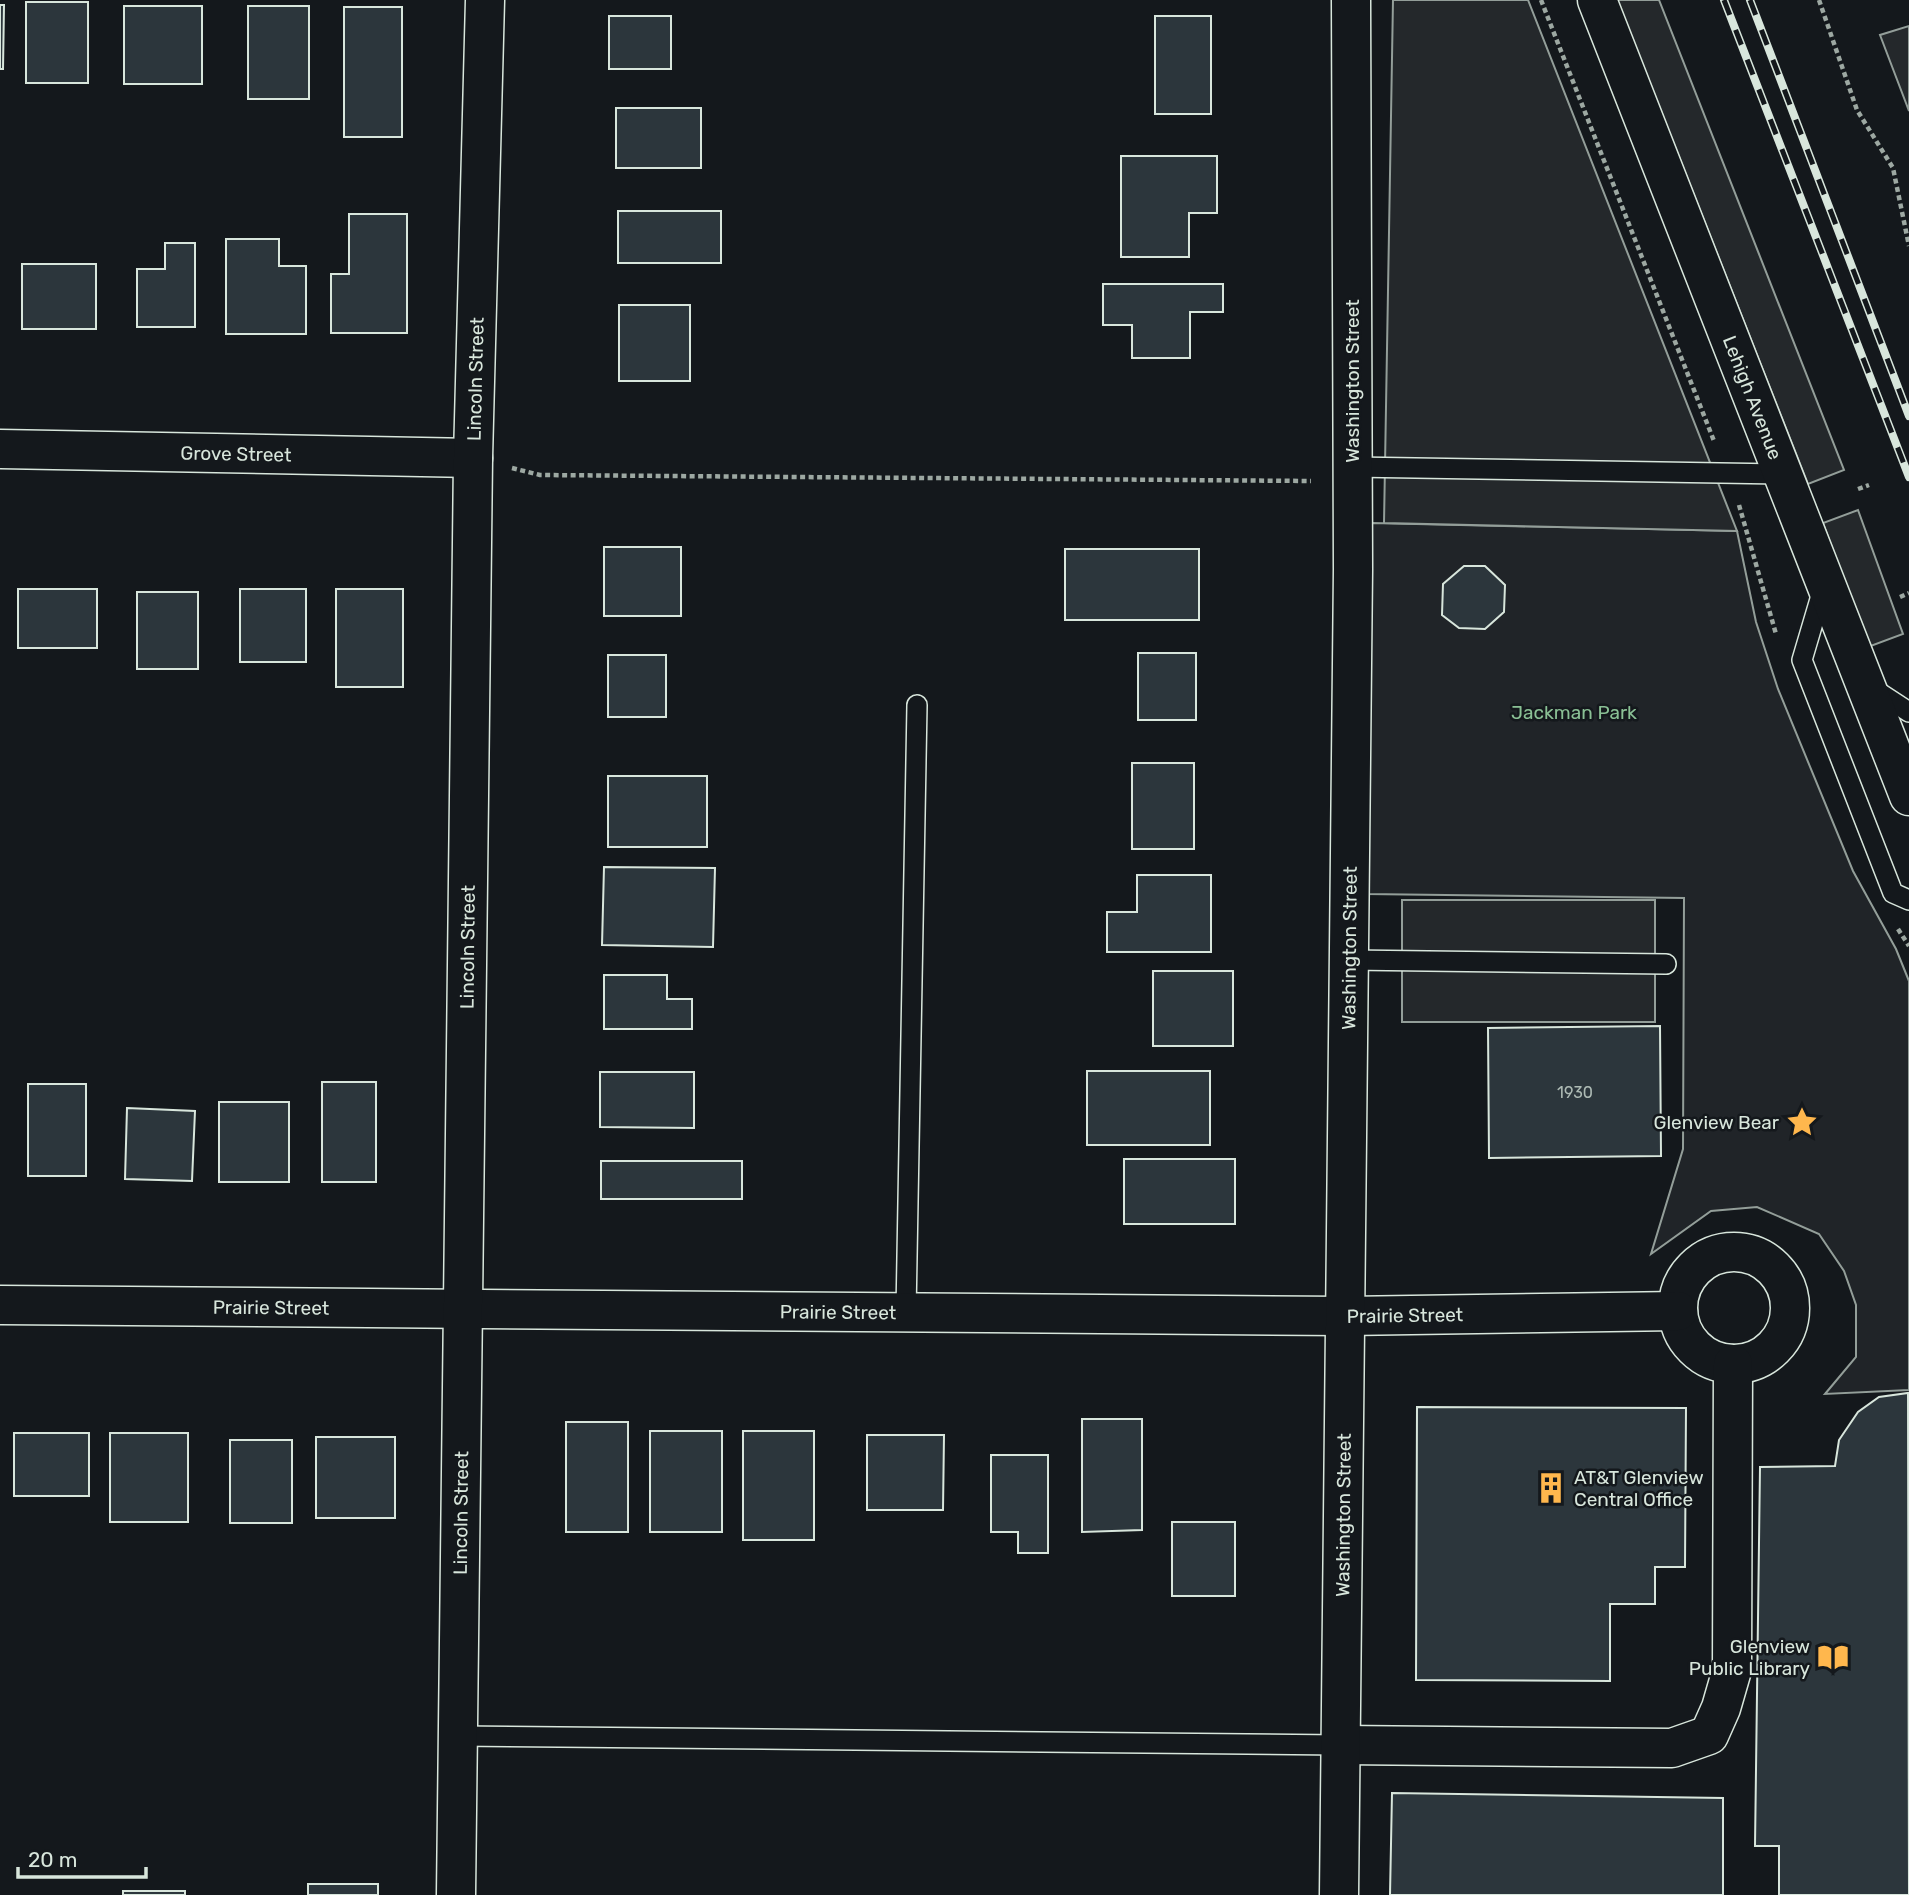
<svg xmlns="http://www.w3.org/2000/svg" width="1909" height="1895" font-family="Rubik,sans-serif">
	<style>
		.green { fill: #202428; stroke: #939e99; stroke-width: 2 }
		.parking { fill: #24282b; stroke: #939e99; stroke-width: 2 }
		.building { fill: #2c363c; stroke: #d8e6dc; stroke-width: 2 }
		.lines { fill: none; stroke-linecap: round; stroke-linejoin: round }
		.service-casing { stroke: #d8e6dc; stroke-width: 22 }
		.minor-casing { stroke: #d8e6dc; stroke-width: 41 }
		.tertiary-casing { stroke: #d8e6dc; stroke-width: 41 }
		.path { stroke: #9da8a2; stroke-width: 4.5; stroke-dasharray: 5 3.5; stroke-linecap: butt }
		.service { stroke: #14181c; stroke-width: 19 }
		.minor { stroke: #14181c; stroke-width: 38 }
		.tertiary { stroke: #14181c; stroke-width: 38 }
		.rail-casing { stroke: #d8e6dc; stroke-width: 8 }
		.rail { stroke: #14181c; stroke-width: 5; stroke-dasharray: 16; stroke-linecap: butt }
		.labels { text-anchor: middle; stroke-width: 5; stroke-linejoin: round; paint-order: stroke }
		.number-label { font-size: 16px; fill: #adbab4 }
		.street-label { font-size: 19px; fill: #d8e6dc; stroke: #14181c }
		.park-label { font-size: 19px; fill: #8ac095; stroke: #14181c }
		.poi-label { font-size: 19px; fill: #d8e6dc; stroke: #14181c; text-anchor: end }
	</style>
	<rect width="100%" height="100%" fill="#14181c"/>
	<path class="green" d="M1372 523 1737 531 1756 622 1778 689 1853 871 1896 949 1909 981V1390L1825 1394 1856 1357V1305L1844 1271 1819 1234 1757 1207 1711 1211 1651 1254 1683 1149 1684 898 1366 894Z"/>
	<path class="parking" d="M1393 0H1528L1737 531 1384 523Z
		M1617 0H1659L1844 470 1808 484Z
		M1909 26V111L1880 35Z
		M1858 510 1903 634 1868 647 1823 523Z
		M1402 900H1655V1022H1402Z"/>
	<path class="building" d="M26 2H88V83H26Z
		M0 5H4L3 69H0Z
		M124 6H202V84H124Z
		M248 6H309V99H248Z
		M344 7H402V137H344Z
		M609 16H671V69H609Z
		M1155 16H1211V114H1155Z
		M616 108H701V168H616Z
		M1121 156H1217V213H1189V257H1121Z
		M618 211H721V263H618Z
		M349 214H407V333H331V274H349Z
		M226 239H279V266H306V334H226Z
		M165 243H195V327H137V269H165Z
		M22 264H96V329H22Z
		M1103 284H1223V312H1190V358H1132V325H1103Z
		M619 305H690V381H619Z
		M604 547H681V616H604Z
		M1065 549H1199V620H1065Z
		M1464 566H1485L1505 585 1504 612 1485 629 1459 628 1442 615 1443 584Z
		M18 589H97V648H18Z
		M240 589H306V662H240Z
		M336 589H403V687H336Z
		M137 592H198V669H137Z
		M1138 653H1196V720H1138Z
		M608 655H666V717H608Z
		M1132 763H1194V849H1132Z
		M608 776H707V847H608Z
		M604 867 715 868 713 947 602 945Z
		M1137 875H1211V952H1107V912H1137Z
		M1153 971H1233V1046H1153Z
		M604 975H667V999H692V1029H604Z
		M1660 1026 1661 1156 1489 1158 1488 1028Z
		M1087 1071H1210V1145H1087Z
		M600 1072H694V1128L600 1127Z
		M322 1082H376V1182H322Z
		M28 1084H86V1176H28Z
		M219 1102H289V1182H219Z
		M127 1108 195 1111 192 1181 125 1179Z
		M1124 1159H1235V1224H1124Z
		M601 1161H742V1199H601Z
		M1908 1393 1909 1895H1779V1846H1755L1760 1467 1835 1466 1839 1440 1858 1412 1879 1397Z
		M1417 1407 1686 1408 1685 1567H1655V1604H1610V1681L1416 1680Z
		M1082 1419H1142V1530L1082 1532Z
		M566 1422H628V1532H566Z
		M650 1431H722V1532H650Z
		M743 1431H814V1540H743Z
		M14 1433H89V1496H14Z
		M110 1433H188V1522H110Z
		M867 1435H944L943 1510H867Z
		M316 1437H395V1518H316Z
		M230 1440H292V1523H230Z
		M991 1455H1048V1553H1018V1532H991Z
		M1172 1522H1235V1596H1172Z
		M1392 1793 1723 1798V1895H1390Z
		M308 1884H378V1895H308Z
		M123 1891H185V1895H123Z"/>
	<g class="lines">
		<defs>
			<path id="service" d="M1352 467 1782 474
				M1823 589 1802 660 1893 893 1909 900
				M1872 688 1909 712
				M1349 960 1666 964
				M906 1312 917 705
				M458 1736 1341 1745"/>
			<g id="minor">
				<path id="s1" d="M0 449 473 458"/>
				<circle cx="1734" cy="1308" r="56"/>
				<path id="s2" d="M0 1305 1346 1316 1678 1311"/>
				<path d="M1341 1745 1672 1748 1709 1735 1721 1708 1732 1670 1733 1364"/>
				<path id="s3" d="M456 1895 473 458 485 0"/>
				<path id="s4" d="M1339 1895 1353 569 1351 0"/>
			</g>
			<g id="tertiary">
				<path id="s5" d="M1597 0 1909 796"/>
			</g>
		</defs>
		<use href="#service" class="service-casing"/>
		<use href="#minor" class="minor-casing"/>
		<use href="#tertiary" class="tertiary-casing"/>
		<path class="path" d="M1541 0 1714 441
			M1819 0 1857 110 1893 168 1909 246
			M512 468 540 475 1311 481
			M1858 489 1869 485
			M1739 505 1776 634
			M1900 597 1909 593
			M1898 929 1909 946"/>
		<use href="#service" class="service"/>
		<use href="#minor" class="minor"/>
		<use href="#tertiary" class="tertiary"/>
		<defs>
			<path id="rail" d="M1724 0 1909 477
				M1750 0 1909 416"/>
		</defs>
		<use href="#rail" class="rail-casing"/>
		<use href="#rail" class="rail"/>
	</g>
	<defs>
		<symbol id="sight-bare" viewBox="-9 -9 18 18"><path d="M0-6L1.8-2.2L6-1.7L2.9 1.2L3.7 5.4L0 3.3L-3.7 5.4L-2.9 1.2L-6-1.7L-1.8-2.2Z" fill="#ffb74d" stroke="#14181c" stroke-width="2.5" paint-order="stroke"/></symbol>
		<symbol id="building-bare" viewBox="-9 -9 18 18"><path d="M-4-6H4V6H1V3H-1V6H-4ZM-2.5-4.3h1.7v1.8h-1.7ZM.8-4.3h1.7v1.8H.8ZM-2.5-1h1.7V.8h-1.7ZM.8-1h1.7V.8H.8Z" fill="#ffb74d" stroke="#14181c" stroke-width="2.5" paint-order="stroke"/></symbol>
		<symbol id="library-bare" viewBox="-9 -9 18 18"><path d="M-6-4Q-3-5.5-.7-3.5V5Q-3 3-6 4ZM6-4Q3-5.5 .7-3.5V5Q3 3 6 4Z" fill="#ffb74d" stroke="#14181c" stroke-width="2.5" paint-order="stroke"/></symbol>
	</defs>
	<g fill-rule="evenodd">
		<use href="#sight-bare" x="1780" y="1100" width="44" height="44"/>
		<use href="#building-bare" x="1529" y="1466" width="44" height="44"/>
		<use href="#library-bare" x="1811" y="1635" width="44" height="44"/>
	</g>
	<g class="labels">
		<g class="number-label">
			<text x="1575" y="1098">1930</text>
		</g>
		<g class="street-label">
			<text dy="7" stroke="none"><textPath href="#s3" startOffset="1516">Lincoln Street</textPath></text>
			<text transform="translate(1352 381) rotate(-90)" y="7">Washington Street</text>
			<text dy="7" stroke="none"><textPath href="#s5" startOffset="427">Lehigh Avenue</textPath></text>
			<text dy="7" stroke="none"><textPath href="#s1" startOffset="236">Grove Street</textPath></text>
			<text dy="7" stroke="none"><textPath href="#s3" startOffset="948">Lincoln Street</textPath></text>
			<text dy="7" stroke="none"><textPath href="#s4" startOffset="947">Washington Street</textPath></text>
			<text dy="7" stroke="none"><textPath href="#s2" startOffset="271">Prairie Street</textPath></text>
			<text dy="7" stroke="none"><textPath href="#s2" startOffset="838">Prairie Street</textPath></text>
			<text dy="7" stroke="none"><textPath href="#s2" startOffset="1405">Prairie Street</textPath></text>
			<text dy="7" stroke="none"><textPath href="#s3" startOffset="382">Lincoln Street</textPath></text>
			<text dy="7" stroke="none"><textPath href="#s4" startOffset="380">Washington Street</textPath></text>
		</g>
		<g class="park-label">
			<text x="1574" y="719">Jackman Park</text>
		</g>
		<g class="poi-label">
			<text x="1779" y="1129">Glenview Bear</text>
			<text x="1574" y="1484" text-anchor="start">AT&amp;T Glenview<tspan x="1574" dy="22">Central Office</tspan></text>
			<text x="1810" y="1653">Glenview<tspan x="1810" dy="22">Public Library</tspan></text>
		</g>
	</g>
	<path d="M18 1867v10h128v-10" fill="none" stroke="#d8e6dc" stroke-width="3.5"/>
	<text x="28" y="1867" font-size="21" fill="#d8e6dc" stroke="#14181c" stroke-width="5" paint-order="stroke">20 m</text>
</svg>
